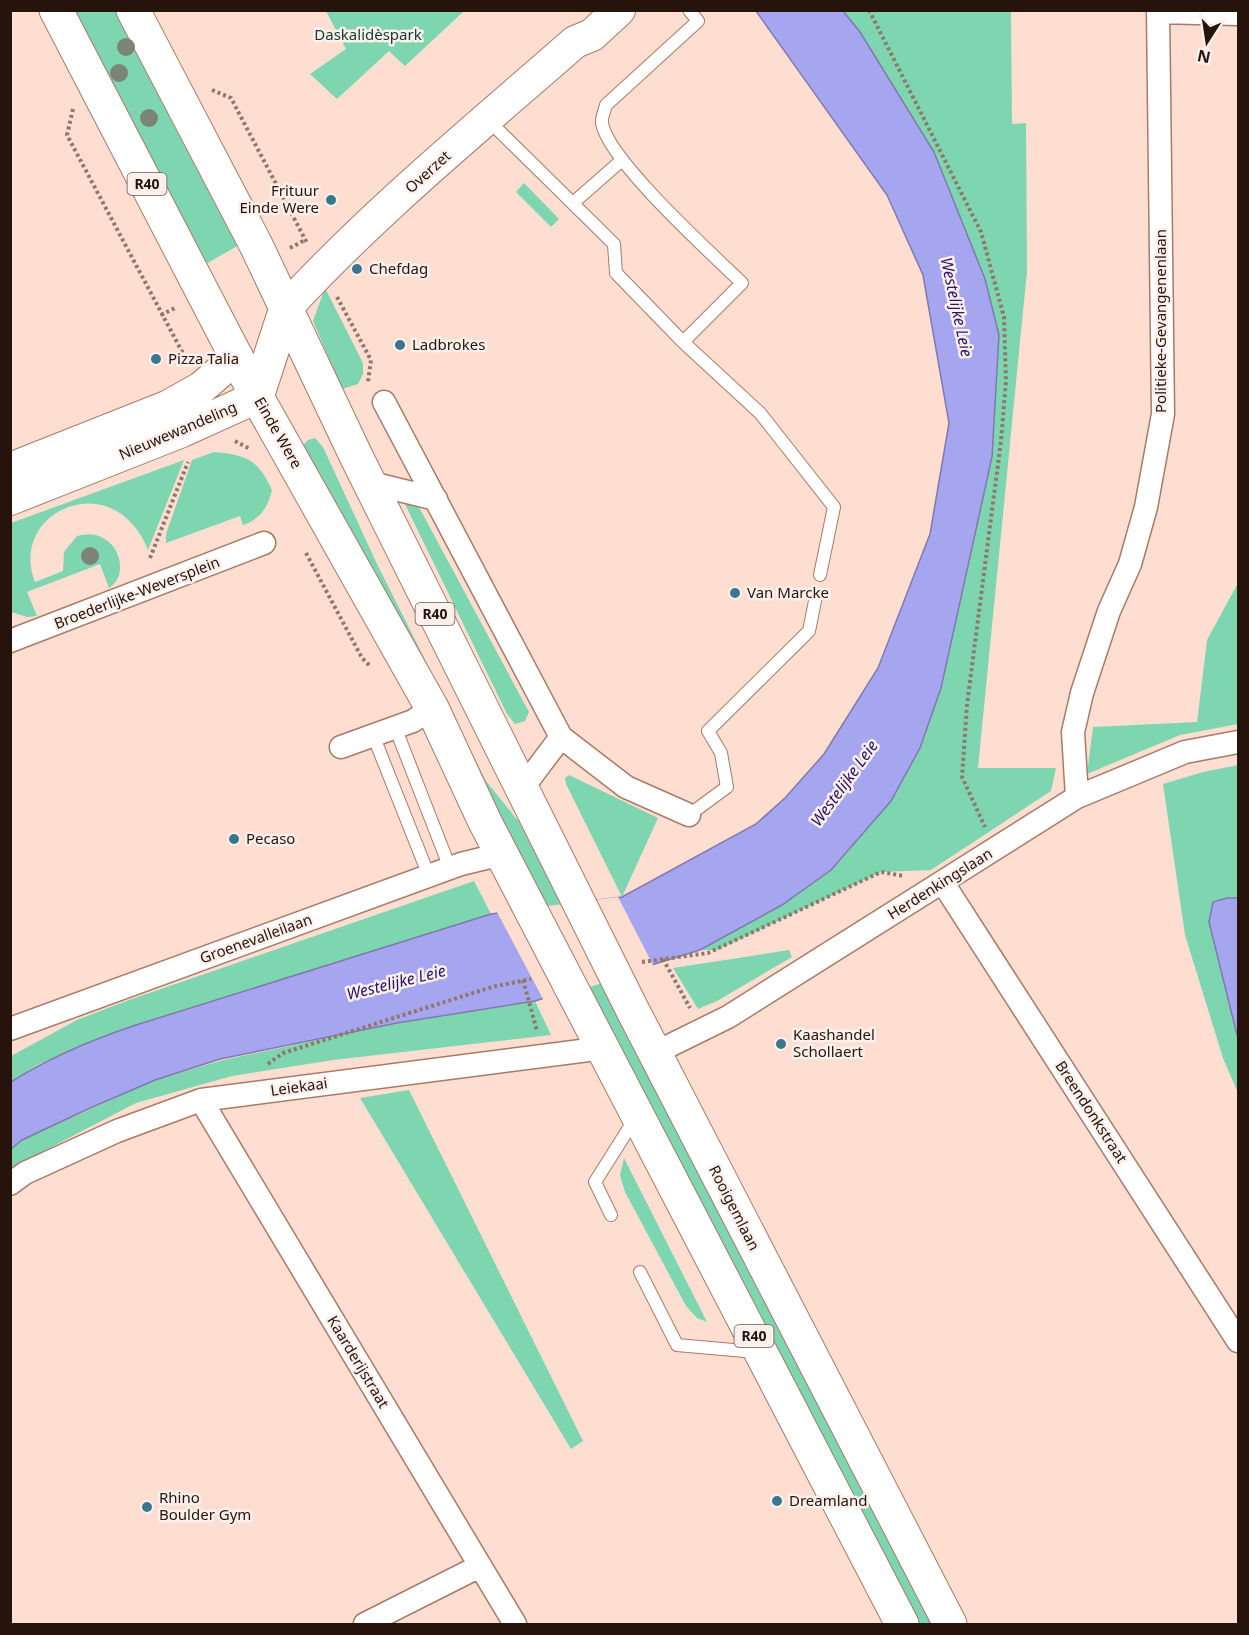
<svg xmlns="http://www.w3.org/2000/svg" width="1249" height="1635" font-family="'Noto Sans',sans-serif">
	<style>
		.green { fill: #7dd6af }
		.water { fill: #a6a5f0; stroke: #807aac; stroke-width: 1.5 }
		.pier { fill: #feded0 }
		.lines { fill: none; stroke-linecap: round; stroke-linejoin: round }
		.lane-casing { stroke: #a97a66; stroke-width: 14 }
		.street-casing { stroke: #a97a66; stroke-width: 25 }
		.secondary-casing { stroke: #a97a66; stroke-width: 34 }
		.primary-casing { stroke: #a97a66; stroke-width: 35 }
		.path { stroke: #90776c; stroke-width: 4; stroke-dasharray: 3 3; stroke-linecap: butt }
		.lane { stroke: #fff; stroke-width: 12 }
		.street { stroke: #fff; stroke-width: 22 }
		.secondary { stroke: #fff; stroke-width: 32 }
		.primary { stroke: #fff; stroke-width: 33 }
		.tree { fill: #7c8475 }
		.poi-dot { fill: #3a778e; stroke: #fbf0eb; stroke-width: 2 }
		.labels { text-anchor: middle; stroke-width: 5; stroke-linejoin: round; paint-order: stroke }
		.shield { fill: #fbf0eb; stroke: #66564f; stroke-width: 1.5 }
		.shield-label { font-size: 14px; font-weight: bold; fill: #26140c }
		.park-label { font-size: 15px; fill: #113b2b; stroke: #fbf0eb }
		.street-label { font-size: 15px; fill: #26140c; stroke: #fbf0eb }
		.poi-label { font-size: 15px; fill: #26140c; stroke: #fbf0eb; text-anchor: start }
		.water-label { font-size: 16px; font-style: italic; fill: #281469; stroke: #fbf0eb }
	</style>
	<rect width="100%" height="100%" fill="#feded0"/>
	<path class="green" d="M73 11H117L239 245 206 264Z
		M326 11H464L405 66 389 51 337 99 310 74 346 49Z
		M843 11H1011L1012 124 1026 123 1027 271 978 768H1056L1051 791 931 870 881 872 717 950H700L782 905 831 870 891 801 920 748 941 688 992 457 999 335 985 279 934 152 857 28Z
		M524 183 559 219 551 227 516 192Z
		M325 288 363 363V374L358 384 342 389 313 321Z
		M315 438 323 447 377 564 486 781 519 822 932 1624H916L302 446 308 440Z
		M214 452C246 455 258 459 272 490 267 509 261 518 243 525L240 516 166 543V534L192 460Z
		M184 460 148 550C114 464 7 511 35 582L63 571 64 552 77 536C85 534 94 533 101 537 121 545 128 576 109 588L100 564 27 592 37 616 27 617 11 612V523Z
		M403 500 415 503 420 509 529 712 525 721 515 724 507 714Z
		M1238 583V724L1180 735 1087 774 1093 727 1197 722 1207 640Z
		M1238 765V898H1227L1209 922 1238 1039V1093L1223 1058 1185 935 1163 784 1203 772Z
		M569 775 658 818 622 897 566 784 565 778Z
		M474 881 491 914 133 1026 37 1065 11 1082V1056L77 1020 129 1000Z
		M789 950 792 957 717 1001 698 1009 673 968Z
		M535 1001 551 1035 333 1060 232 1076 136 1103 11 1168 10 1149 22 1140 155 1080 223 1060 397 1023Z
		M409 1090 583 1441 571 1449 360 1098Z
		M624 1158 707 1322 697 1318 686 1306 625 1192 620 1175Z"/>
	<path class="water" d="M756 11H843L860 32 934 152 985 279 999 335 992 457 941 688 920 748 891 801 831 870 782 905 700 950 535 1001 397 1023 220 1059 155 1080 88 1109 22 1140 11 1149V1082C50 1057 91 1040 136 1025L491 914 622 897 756 824 785 798 824 754 878 668 930 534 949 423 923 275 887 195Z
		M1227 898H1238V1039L1209 922 1213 902Z"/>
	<path class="pier" d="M618 897 654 967 544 1001 497 912Z"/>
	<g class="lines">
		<defs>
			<path id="lane" d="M488 120 614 244 616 273 683 342 760 413 834 507 820 575
				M573 203 622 160
				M683 342 742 283C712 254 607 159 602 123 601 118 605 110 606 105L698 21 689 10
				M395 727 450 868
				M373 735 429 876
				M689 815 727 787 721 753 708 731 809 631 816 596
				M611 1215 595 1182 636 1117
				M640 1272 677 1345 756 1352"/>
			<path id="street" d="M1158 12 1238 14
				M384 402 561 737 626 787 689 815
				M371 483 436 499
				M10 641 264 543
				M341 747 413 721 432 708
				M521 790 561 737
				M1077 797 1073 732 1082 693 1109 611 1130 564 1146 507 1163 414 1158 10
				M943 883 1238 1341
				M10 1029 461 864 502 854
				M652 1049 669 1046 728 1017 1077 797 1185 752 1238 742
				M201 1100 515 1624
				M10 1184 25 1173 117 1131 201 1100 604 1048
				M365 1624 480 1566"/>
			<path id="secondary" d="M286 308C374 212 477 128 575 42L592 35 619 10
				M10 469 169 406 201 388 237 357
				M10 499 182 431 257 397"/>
			<path id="primary" d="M56 10 257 397 432 708 485 822 902 1624
				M133 10 256 245 356 456 631 1007 950 1624
				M257 397 286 308"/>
		</defs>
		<use href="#lane" class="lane-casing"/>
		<use href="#street" class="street-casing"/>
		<use href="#secondary" class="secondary-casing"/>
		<use href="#primary" class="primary-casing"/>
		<path class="path" d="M869 10 981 232 1004 317 1006 381 1001 441 967 705 962 777 985 827
			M212 90 231 98 307 243
			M73 109 67 135 187 361
			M290 248 305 240
			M337 297 371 360 368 382
			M161 315 177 307
			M235 441 250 449
			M306 553 362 658 370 666
			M150 558 188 462
			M663 959 690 1008
			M642 962 708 953 881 872 904 876
			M523 980 537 1031
			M268 1064 283 1053 492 987 531 979"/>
		<use href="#lane" class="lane"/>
		<use href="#street" class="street"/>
		<use href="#secondary" class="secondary"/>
		<use href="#primary" class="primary"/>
	</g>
	<g class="tree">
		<circle cx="126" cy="47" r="9"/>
		<circle cx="119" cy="73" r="9"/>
		<circle cx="149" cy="118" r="9"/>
		<circle cx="90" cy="556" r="9"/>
	</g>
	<g class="poi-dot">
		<circle cx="331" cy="200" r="6"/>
		<circle cx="357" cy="269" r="6"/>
		<circle cx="400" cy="345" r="6"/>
		<circle cx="156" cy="359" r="6"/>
		<circle cx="735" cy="593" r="6"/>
		<circle cx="234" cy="839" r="6"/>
		<circle cx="781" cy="1044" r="6"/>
		<circle cx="777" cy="1501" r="6"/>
		<circle cx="147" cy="1507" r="6"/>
	</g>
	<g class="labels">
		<g class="shield">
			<rect x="127.5" y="173" width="39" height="22" rx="4.5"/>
			<rect x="415.5" y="603" width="39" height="22" rx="4.5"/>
			<rect x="734.5" y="1325" width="39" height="22" rx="4.5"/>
		</g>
		<g class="shield-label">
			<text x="147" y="189">R40</text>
			<text x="435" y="619">R40</text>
			<text x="754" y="1341">R40</text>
		</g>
		<g class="park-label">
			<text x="368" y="40">Daskalidèspark</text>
		</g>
		<g class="street-label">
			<text transform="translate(428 172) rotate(-42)" y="5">Overzet</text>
			<text transform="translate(1161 321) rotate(-90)" y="5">Politieke-Gevangenenlaan</text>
			<text transform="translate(178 431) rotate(-23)" y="5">Nieuwewandeling</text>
			<text transform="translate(278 433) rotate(60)" y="5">Einde Were</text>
			<text transform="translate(137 593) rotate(-21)" y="5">Broederlijke-Weversplein</text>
			<text transform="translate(940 884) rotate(-32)" y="5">Herdenkingslaan</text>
			<text transform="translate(256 939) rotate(-20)" y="5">Groenevalleilaan</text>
			<text transform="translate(299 1087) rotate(-8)" y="5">Leiekaai</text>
			<text transform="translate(1091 1112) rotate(57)" y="5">Breendonkstraat</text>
			<text transform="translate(734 1208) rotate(63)" y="5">Rooigemlaan</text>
			<text transform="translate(358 1362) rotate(59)" y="5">Kaarderijstraat</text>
		</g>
		<g class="poi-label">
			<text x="319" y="196" text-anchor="end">Frituur<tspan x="319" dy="17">Einde Were</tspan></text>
			<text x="369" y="274">Chefdag</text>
			<text x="412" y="350">Ladbrokes</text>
			<text x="168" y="364">Pizza Talia</text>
			<text x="747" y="598">Van Marcke</text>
			<text x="246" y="844">Pecaso</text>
			<text x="793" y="1040">Kaashandel<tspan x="793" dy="17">Schollaert</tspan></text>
			<text x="159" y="1503">Rhino<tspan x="159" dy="17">Boulder Gym</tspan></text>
			<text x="789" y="1506">Dreamland</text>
		</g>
		<g class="water-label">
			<text transform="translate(957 307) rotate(78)" y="6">Westelijke Leie</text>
			<text transform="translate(844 783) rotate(-54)" y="6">Westelijke Leie</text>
			<text transform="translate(396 982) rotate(-14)" y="6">Westelijke Leie</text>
		</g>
	</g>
	<rect width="1249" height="1635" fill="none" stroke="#26140c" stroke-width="24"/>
	<g transform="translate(1207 42) rotate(192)" stroke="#fbf0eb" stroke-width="4.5" paint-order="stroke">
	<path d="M0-4.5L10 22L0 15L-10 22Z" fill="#26140c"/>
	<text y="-9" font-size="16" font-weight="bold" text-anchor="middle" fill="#26140c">N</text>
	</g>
</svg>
